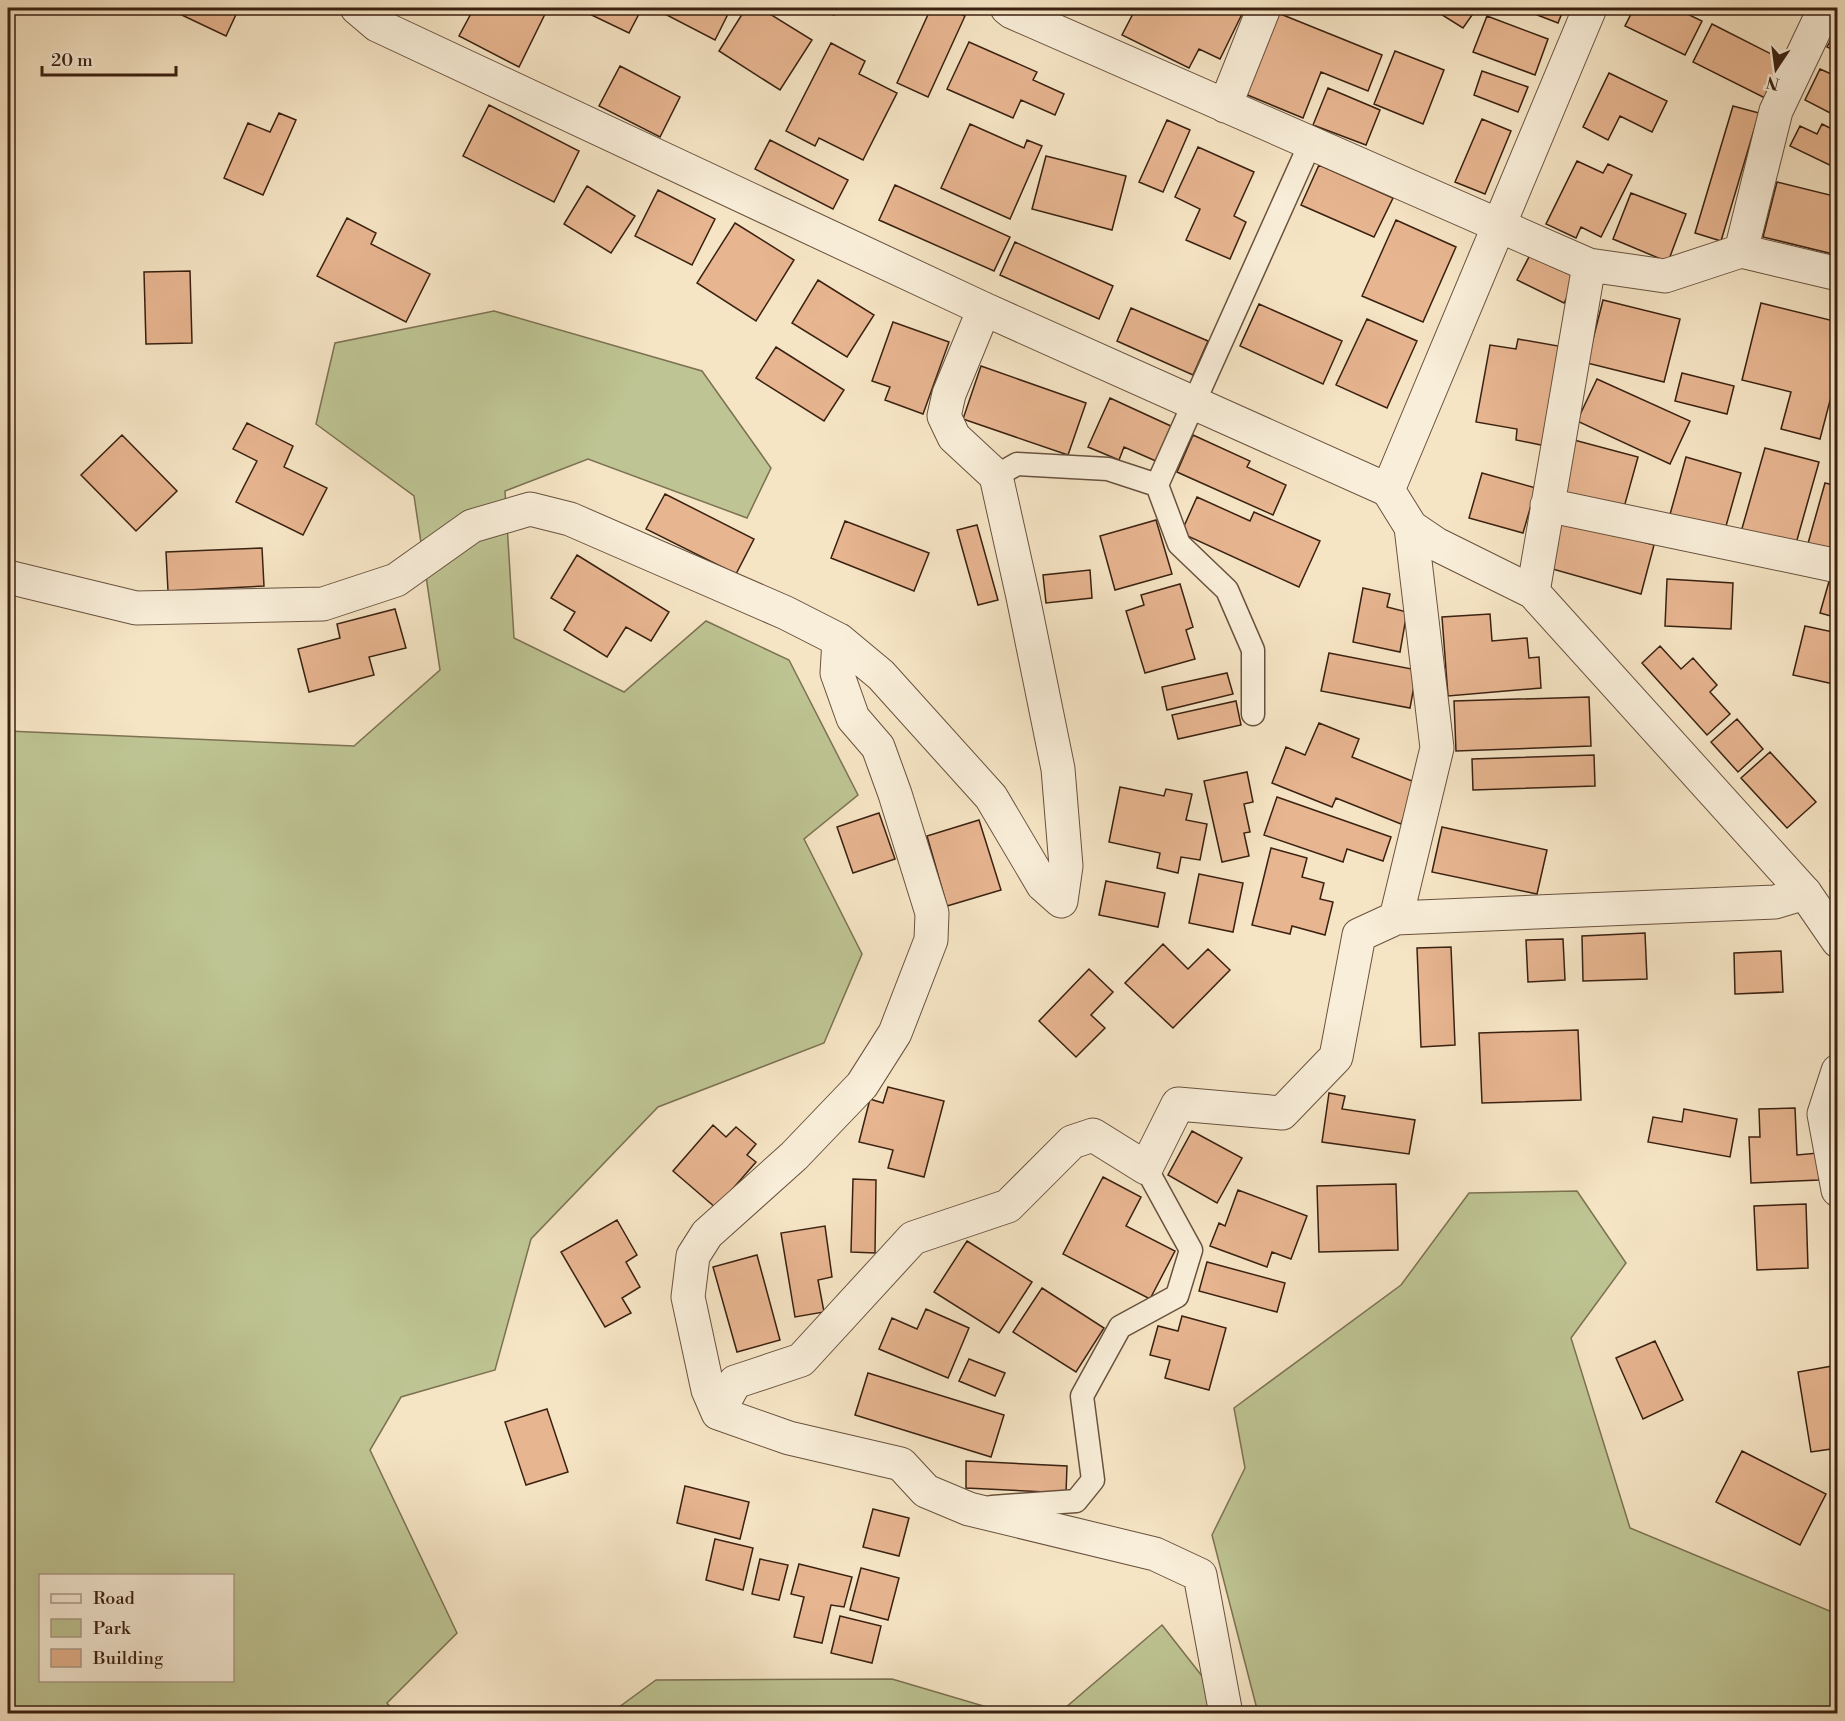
<svg xmlns="http://www.w3.org/2000/svg" width="1845" height="1721" font-family="'Libre Bodoni',serif">
	<style>
		.green { fill: #bec493; stroke: #7c7252; stroke-width: 1.5; fill-rule: evenodd }
		.building { fill: #e7b590; stroke: #3a2111; stroke-width: 1.5 }
		.lines { fill: none; stroke-linecap: round; stroke-linejoin: round }
		.service-casing { stroke: #69523e; stroke-width: 25 }
		.minor-casing { stroke: #69523e; stroke-width: 35 }
		.tertiary-casing { stroke: #69523e; stroke-width: 35 }
		.service { stroke: #f9eed9; stroke-width: 22 }
		.minor { stroke: #f9eed9; stroke-width: 33 }
		.tertiary { stroke: #f9eed9; stroke-width: 33 }
	</style>
	<rect width="100%" height="100%" fill="#f6e5c5"/>
	<filter id="stains"><feTurbulence type="fractalNoise" baseFrequency=".00333" numOctaves="4"/><feColorMatrix values="0 0 0 0 .2 0 0 0 0 .09 0 0 0 0 .02 0 0 0 .5 -.17"/></filter>
	<radialGradient id="worn" r=".72"><stop offset=".6" stop-color="#630" stop-opacity="0"/><stop offset="1" stop-color="#630" stop-opacity=".3"/></radialGradient>
	<path class="green" d="M494 311 702 371 771 468 747 518 588 459 505 491 514 638 624 692 706 621 789 660 858 795 804 839 862 954 824 1043 658 1107 531 1239 495 1370 401 1397 370 1450 457 1633 387 1703 395 1713 8 1714V731L354 746 440 670 414 496 316 424 335 343ZM40 1576H232V1680H40Z
		M1577 1191 1626 1263 1571 1338 1630 1528 1837 1614V1713H1258L1212 1535 1245 1468 1234 1408 1401 1285 1469 1193Z
		M1162 1625 1231 1713 1058 1714Z
		M892 1679 1007 1713H611L656 1680Z"/>
	<path class="building" d="M167 8H239L226 36Z
		M474 8H548L519 67 459 36Z
		M577 8H642L629 33Z
		M661 8H731L715 40 659 11Z
		M746 8H760L812 40 780 90 719 51Z
		M815 8H837L834 15Z
		M931 8H946L965 16 928 97 897 83Z
		M1136 8H1202L1213 13 1216 8H1245L1220 59 1199 49 1189 68 1122 35Z
		M1431 8H1477L1463 28Z
		M1528 8H1564L1558 23 1527 11Z
		M1634 8H1675L1702 21 1685 55 1625 26Z
		M1692 8H1707L1704 13Z
		M1278 13 1382 55 1368 91 1321 72 1303 118 1245 94Z
		M1487 16 1548 39 1535 75 1473 52Z
		M1712 24 1783 60 1765 98 1693 62Z
		M1838 27V52L1827 47Z
		M969 42 1037 72 1033 80 1064 94 1055 115 1021 100 1013 118 947 89Z
		M831 43 865 61 859 74 897 93 863 160 819 138 815 146 786 131Z
		M1395 51 1444 70 1423 124 1374 104Z
		M620 66 680 97 660 137 599 106Z
		M1820 69 1838 77V117L1805 100Z
		M1482 71 1528 87 1518 112 1474 95Z
		M1609 73 1667 101 1652 132 1620 116 1608 140 1583 127Z
		M1328 88 1380 110 1366 145 1313 125Z
		M489 105 579 151 554 202 463 156Z
		M1733 106 1759 113 1721 241 1695 233Z
		M279 113 296 120 263 195 224 178 248 123 270 132Z
		M1482 119 1511 131 1485 194 1455 182Z
		M1167 120 1190 130 1163 192 1139 182Z
		M970 124 1024 148 1027 140 1042 146 1010 219 941 188Z
		M1822 124 1838 132V169L1790 146 1800 126 1817 134Z
		M770 140 848 180 833 209 755 169Z
		M1198 147 1254 172 1234 216 1246 222 1230 259 1186 240 1200 209 1175 197Z
		M1046 156 1126 176 1112 230 1032 209Z
		M1577 161 1603 173 1608 164 1632 175 1601 237 1581 227 1576 238 1546 224Z
		M1319 165 1393 198 1374 237 1301 205Z
		M1777 182 1838 197V235L1833 254 1763 237Z
		M895 185 1010 237 994 271 879 220Z
		M587 186 635 216 611 253 564 224Z
		M658 190 715 219 692 265 635 236Z
		M1631 193 1686 214 1668 262 1613 239Z
		M347 218 376 233 371 244 430 274 406 322 317 276Z
		M1396 220 1456 247 1423 322 1362 296Z
		M735 223 794 260 756 321 697 283Z
		M1015 242 1113 286 1099 319 1000 275Z
		M1531 253 1578 276 1564 303 1517 280Z
		M190 271 192 343 146 344 144 272Z
		M818 280 874 315 847 357 792 323Z
		M1603 300 1680 319 1664 382 1587 363Z
		M1761 303 1838 322V370L1820 439 1781 429 1791 392 1742 380Z
		M1259 304 1342 341 1323 384 1240 346Z
		M1131 308 1208 341 1193 375 1117 341Z
		M1367 319 1417 341 1387 408 1336 385Z
		M893 322 949 342 923 414 885 400 890 387 872 381Z
		M1518 339 1564 347 1546 446 1516 440 1517 429 1476 422 1490 345 1516 349Z
		M776 347 844 390 824 421 756 378Z
		M981 366 1086 403 1068 455 963 419Z
		M1682 373 1734 386 1727 414 1675 401Z
		M1597 379 1690 421 1670 464 1577 421Z
		M1110 398 1173 427 1158 462 1124 447 1119 460 1088 447Z
		M247 423 293 446 284 467 327 488 303 535 236 502 257 461 233 449Z
		M122 435 177 491 136 531 81 475Z
		M1193 435 1250 461 1247 467 1286 485 1273 515 1177 472Z
		M1574 440 1638 457 1623 511 1559 493Z
		M1765 448 1819 462 1795 547 1741 532Z
		M1686 457 1741 473 1724 533 1669 518Z
		M1482 473 1536 488 1523 533 1469 518Z
		M1825 483 1838 486V546L1835 555 1807 547Z
		M665 494 754 539 736 574 646 529Z
		M1197 497 1250 521 1254 512 1320 541 1299 587 1181 533Z
		M1156 520 1172 574 1115 590 1100 536Z
		M1562 520 1654 545 1641 594 1549 568Z
		M845 521 929 553 914 591 831 558Z
		M977 525 998 600 978 605 957 530Z
		M262 548 264 586 168 591 166 552Z
		M577 555 669 612 651 641 626 627 607 657 564 630 575 612 551 598Z
		M1090 570 1092 598 1046 603 1043 575Z
		M1830 578 1838 580V618L1820 613Z
		M1667 579 1733 583 1731 629 1665 626Z
		M1180 584 1193 627 1186 630 1195 659 1145 673 1126 611 1144 605 1141 595Z
		M1363 588 1390 594 1387 607 1407 612 1400 652 1353 642Z
		M395 609 406 648 369 657 374 675 309 692 298 649 340 638 337 624Z
		M1490 614 1492 641 1527 638 1529 658 1539 657 1541 688 1448 696 1442 617Z
		M1805 626 1838 633V685L1793 675Z
		M1660 646 1681 669 1693 658 1717 685 1710 692 1730 714 1707 735 1642 663Z
		M1329 653 1417 670 1410 708 1321 691Z
		M1227 673 1233 694 1167 710 1162 687Z
		M1589 697 1591 746 1456 751 1454 701Z
		M1236 701 1241 725 1178 739 1172 715Z
		M1737 719 1763 749 1738 772 1711 742Z
		M1319 723 1359 739 1352 757 1417 783 1401 824 1336 798 1332 807 1272 783 1286 747 1305 755Z
		M1770 752 1816 802 1787 828 1741 778Z
		M1594 755 1595 786 1473 790 1472 759Z
		M1247 772 1253 802 1244 804 1250 832 1244 833 1249 856 1222 862 1204 781Z
		M1120 787 1164 796 1166 789 1192 794 1186 820 1207 824 1200 860 1181 857 1178 873 1157 868 1160 853 1109 842Z
		M1277 797 1391 837 1383 861 1347 849 1343 862 1264 835Z
		M879 813 895 859 853 873 837 827Z
		M979 820 1001 890 947 906 927 836Z
		M1442 827 1547 850 1537 894 1432 872Z
		M1271 848 1307 858 1302 877 1324 883 1320 899 1333 902 1325 935 1292 926 1290 934 1252 925Z
		M1838 866V881L1830 871Z
		M1199 874 1243 883 1233 932 1189 923Z
		M1106 881 1165 893 1158 927 1099 915Z
		M1645 933 1647 979 1583 981 1582 936Z
		M1563 939 1565 980 1528 982 1526 940Z
		M1163 944 1188 969 1208 949 1230 970 1173 1028 1125 983Z
		M1451 947 1455 1045 1421 1047 1417 948Z
		M1781 951 1783 992 1735 994 1734 953Z
		M1089 969 1113 992 1091 1015 1105 1028 1076 1057 1039 1021Z
		M1578 1030 1581 1100 1482 1103 1479 1033Z
		M888 1087 944 1101 924 1177 888 1168 893 1150 859 1142 870 1099 883 1103Z
		M1329 1093 1345 1096 1342 1109 1415 1120 1409 1154 1322 1142Z
		M1795 1108 1797 1155 1818 1153 1819 1180 1751 1183 1749 1137H1760L1759 1109Z
		M1684 1109 1737 1119 1730 1157 1648 1142 1653 1117 1682 1122Z
		M713 1125 726 1137 736 1127 756 1144 747 1155 756 1162 716 1208 673 1171Z
		M1192 1131 1242 1158 1217 1203 1168 1175Z
		M1103 1177 1141 1197 1126 1226 1175 1251 1150 1299 1063 1254Z
		M853 1179 876 1180 875 1253 851 1252Z
		M1396 1184 1398 1250 1319 1252 1317 1186Z
		M1238 1190 1307 1216 1291 1259 1272 1252 1267 1267 1210 1246 1219 1223 1225 1226Z
		M1806 1204 1808 1268 1757 1270 1754 1206Z
		M617 1220 637 1255 626 1262 640 1287 622 1298 631 1313 605 1327 561 1252Z
		M825 1226 832 1277 818 1280 824 1312 795 1317 781 1233Z
		M967 1241 1032 1282 999 1333 934 1292Z
		M757 1255 780 1340 737 1352 713 1267Z
		M1207 1262 1285 1283 1277 1312 1199 1291Z
		M1042 1288 1104 1328 1076 1372 1013 1332Z
		M926 1309 969 1328 948 1378 879 1349 892 1318 917 1329Z
		M1182 1316 1226 1328 1209 1390 1165 1378 1170 1360 1150 1355 1158 1326 1178 1331Z
		M1655 1341 1683 1400 1643 1419 1616 1358Z
		M969 1359 1005 1373 995 1396 959 1381Z
		M1838 1365V1448L1811 1452 1798 1372Z
		M868 1373 1004 1415 991 1457 855 1415Z
		M547 1409 568 1472 526 1485 505 1422Z
		M1742 1451 1826 1494 1800 1545 1716 1502Z
		M966 1461 1067 1466 1066 1493 966 1488Z
		M685 1486 749 1502 740 1539 677 1523Z
		M873 1509 909 1518 899 1556 863 1547Z
		M715 1539 753 1548 743 1590 706 1580Z
		M760 1559 788 1565 779 1600 752 1594Z
		M799 1564 852 1577 844 1607 831 1605 822 1643 794 1637 804 1597 791 1594Z
		M861 1568 899 1578 888 1620 850 1610Z
		M840 1616 881 1626 872 1663 831 1653Z"/>
	<g class="lines">
		<defs>
			<path id="service" d="M996 476 1017 464 1108 469 1157 485 1179 544 1227 590 1253 650V714
				M1157 485 1310 144
				M992 1507 1076 1501 1093 1480 1082 1396 1120 1327 1177 1296 1191 1250 1146 1168"/>
			<path id="minor" d="M357 8 377 25 984 309 1388 490
				M1007 8 1012 12 1589 265 1665 276 1741 251 1838 274
				M1225 106 1264 8
				M1741 251 1776 111 1825 8
				M984 309 949 394 944 416 954 437 996 476 1023 597 1058 769 1066 866 1061 901 1043 885 991 797 881 675 839 640 837 673 853 718 878 747 895 794 932 913 931 940 895 1033 862 1085 794 1156 707 1234 693 1256 688 1297 708 1390 718 1413 789 1438 901 1464 926 1491 969 1509 1155 1554 1200 1575 1226 1714
				M1547 505 1838 566
				M8 577 136 608 323 604 396 580 472 526 530 509 570 519 786 613 839 640
				M1533 592 1589 265
				M1396 918 1437 748 1411 527
				M1838 1071 1824 1114 1838 1190
				M718 1413 735 1382 801 1360 913 1238 1008 1206 1072 1142 1093 1135 1146 1168 1178 1104 1282 1113 1336 1057 1359 935 1396 918 1775 902 1805 893"/>
			<path id="tertiary" d="M1590 8 1388 490 1411 527 1436 544 1533 592 1805 893 1838 941"/>
		</defs>
		<use href="#service" class="service-casing"/>
		<use href="#minor" class="minor-casing"/>
		<use href="#tertiary" class="tertiary-casing"/>
		<use href="#service" class="service"/>
		<use href="#minor" class="minor"/>
		<use href="#tertiary" class="tertiary"/>
	</g>
	<rect width="1845" height="1721" fill="none" stroke="#f6e5c5" stroke-width="30"/>
	<rect x="9" y="9" width="1827" height="1703" fill="none" stroke="#3a2111" stroke-width="3"/>
	<rect x="15" y="15" width="1815" height="1691" fill="none" stroke="#3a2111" stroke-width="1.5"/>
	<rect x="39" y="1574" width="195" height="108" fill="#f9eed9" stroke="#ad9c89" stroke-width="1.5"/>
	<rect x="51" y="1594" width="30" height="9" fill="#f9eed9" stroke="#ad9c89" stroke-width="1.5"/>
	<text x="93" y="1604" font-size="18" fill="#3a2111">Road</text>
	<rect x="51" y="1619" width="30" height="18" fill="#bec493" stroke="#ad9c89" stroke-width="1.5"/>
	<text x="93" y="1634" font-size="18" fill="#3a2111">Park</text>
	<rect x="51" y="1649" width="30" height="18" fill="#e7b590" stroke="#ad9c89" stroke-width="1.5"/>
	<text x="93" y="1664" font-size="18" fill="#3a2111">Building</text>
	<g transform="translate(1776 69) rotate(193)" stroke="#f9eed9" stroke-width="4.5" paint-order="stroke">
	<path d="M0-4.5L10 22L0 15L-10 22Z" fill="#3a2111"/>
	<text y="-9" font-size="16" font-weight="bold" text-anchor="middle" fill="#3a2111">N</text>
	</g>
	<path d="M42 66v9h134v-9" fill="none" stroke="#3a2111" stroke-width="3"/>
	<text x="51" y="66" font-size="18" fill="#3a2111" stroke="#f9eed9" stroke-width="4.5" paint-order="stroke">20 m</text>
	<rect width="100%" height="100%" filter="url(#stains)"/>
	<rect width="100%" height="100%" fill="url(#worn)"/>
</svg>
